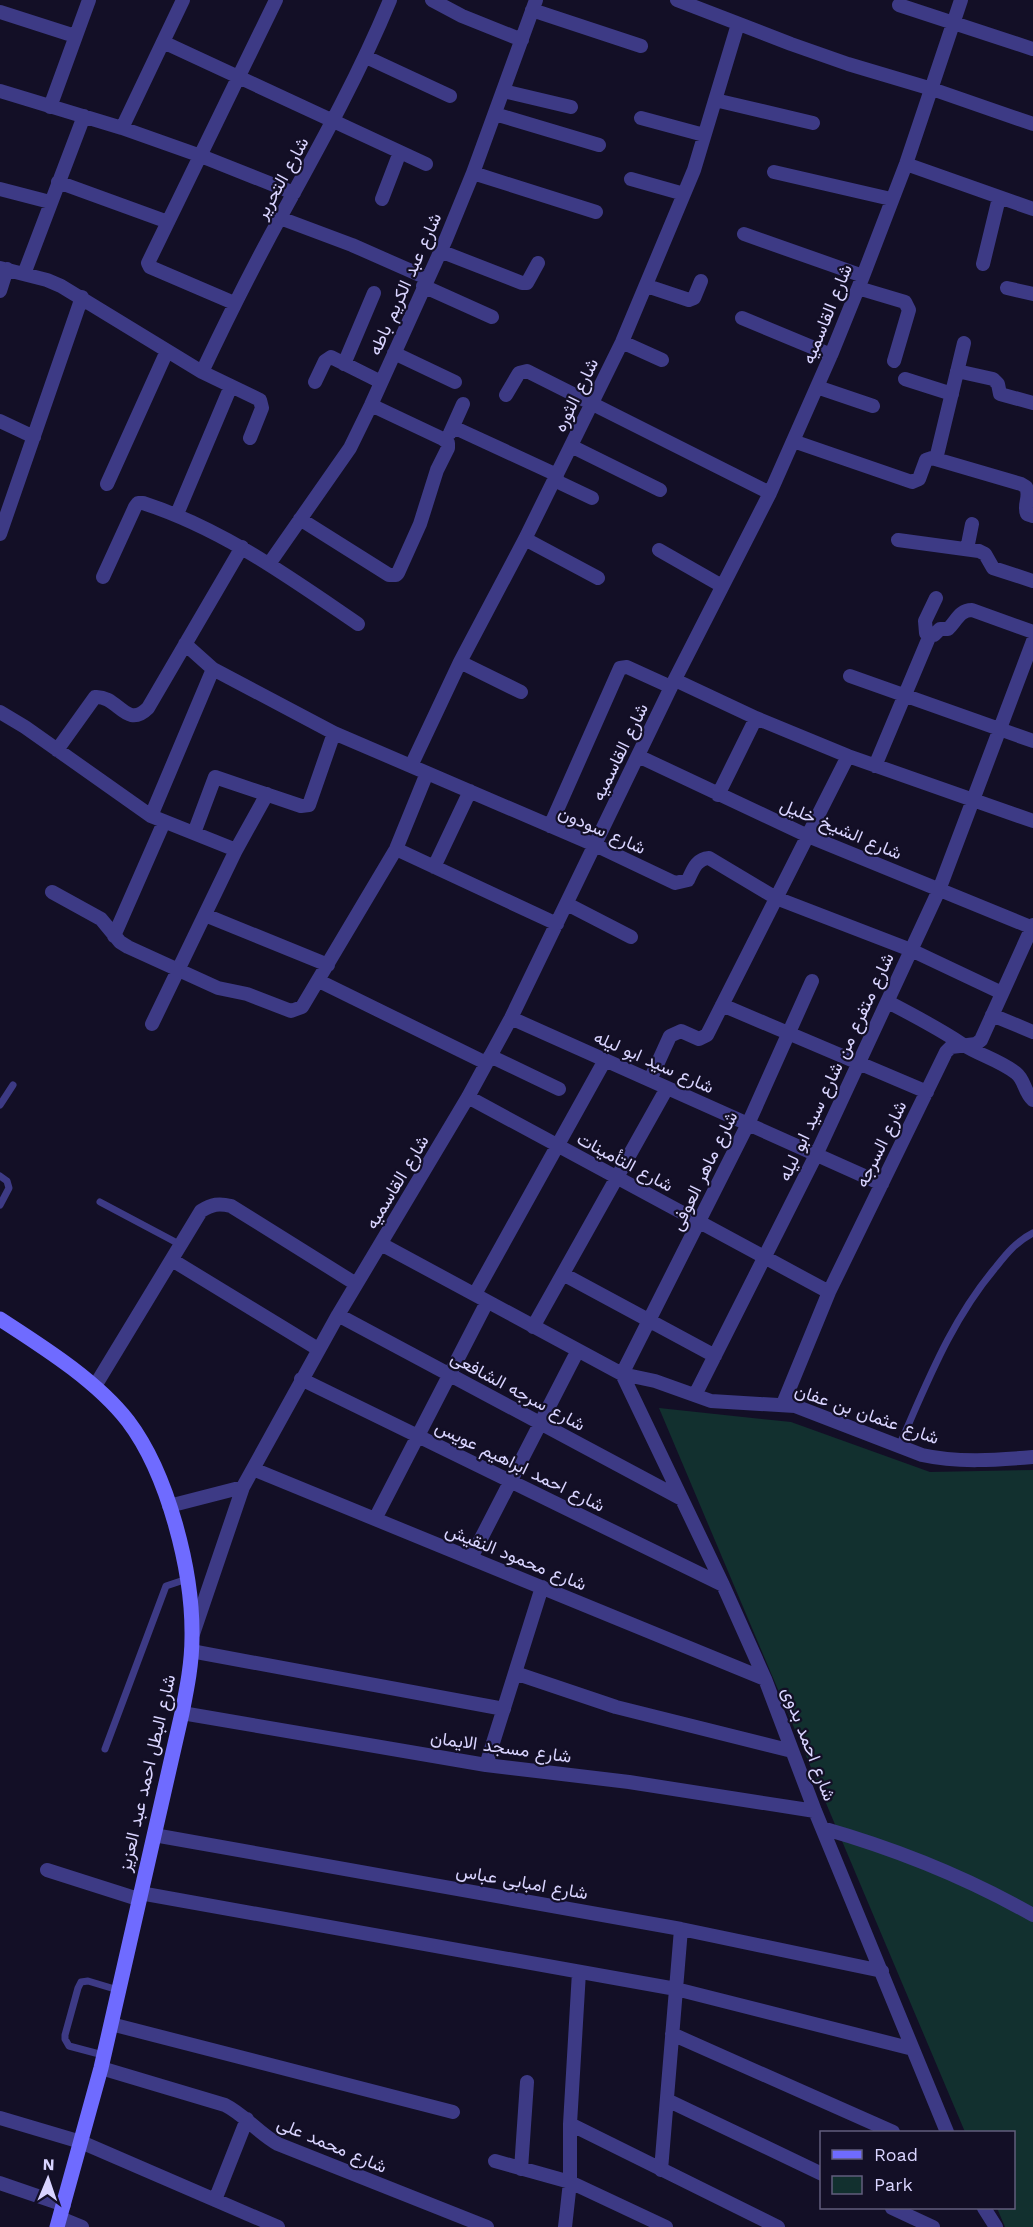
<svg xmlns="http://www.w3.org/2000/svg" width="1033" height="2227" font-family="'Work Sans',Vazirmatn,sans-serif">
	<style>
		.green { fill: #12302f }
		.lines { fill: none; stroke-linecap: round; stroke-linejoin: round }
		.service { stroke: #3d3a85; stroke-width: 7 }
		.minor { stroke: #3d3a85; stroke-width: 14 }
		.secondary { stroke: #6f6bff; stroke-width: 15 }
		.labels { text-anchor: middle; stroke-width: 4.5; stroke-linejoin: round; paint-order: stroke }
		.street-label { font-size: 18px; fill: #d9d4ff; stroke: #130f26 }
	</style>
	<rect width="100%" height="100%" fill="#130f26"/>
	<path class="green" d="M659 1408 791 1422 930 1472 1033 1470V2227H1005L997 2208H1014V2132H965Z"/>
	<g class="lines">
		<path class="service" d="M0 1105 13 1085
			M0 1176 7 1181 9 1188 0 1205
			M100 1202 181 1245
			M899 1446C927 1383 951 1320 996 1267 1007 1253 1017 1241 1033 1233
			M105 1749 166 1586 187 1579
			M103 2055 69 2046 65 2039V2035L78 1988 81 1982 88 1981 118 1990"/>
		<path class="minor" d="M432 0 462 16 522 40
			M677 0 791 44 848 64 932 89 1033 124
			M899 5 1033 49
			M532 10 641 46
			M0 12 75 36
			M163 42 426 164
			M366 57 450 96
			M0 91 122 128 201 156 294 193
			M503 91 571 107
			M715 100 813 123
			M50 107 89 0
			M495 114 599 145
			M641 118 704 135
			M122 128 183 0
			M906 164 1033 209
			M774 172 891 199
			M473 173 596 212
			M631 179 684 194
			M58 182 168 222
			M0 189 50 202
			M382 199 400 152
			M280 218 352 245 427 278
			M744 234 863 276
			M440 251 522 283H527L538 263
			M983 264 999 198
			M0 268 47 280 61 286 202 372 260 400 262 408 250 438
			M24 274 84 116
			M423 286 492 317
			M647 286 689 300 694 298 701 281
			M858 288 905 302 909 310 894 361
			M1007 288 1033 294
			M0 291 7 269
			M234 303 150 267 148 263 276 0
			M742 318 831 355
			M622 342 662 360
			M394 353 455 382
			M344 364 374 293
			M957 371 993 379 998 384 1000 394 1033 403
			M202 372C227 319 253 267 281 216 320 145 359 75 390 0
			M905 379 952 394
			M315 382 325 361 331 357 381 382
			M817 387 873 406
			M506 395 519 373 527 371 770 493
			M0 421 34 437
			M453 427 557 475
			M450 433 463 404
			M793 441 912 482 919 479 926 460 932 458 1021 484 1026 487C1031 497 1023 504 1027 514L1033 516
			M571 446 660 490
			M936 459 964 343
			M554 480 592 498
			M107 484 167 351
			M177 514 231 386
			M300 519 389 575H396L398 573 420 524 437 470 448 448V443L443 439 371 405
			M0 534 82 297
			M525 539 598 578
			M898 540 979 551 985 554 993 568 1033 581
			M967 549 972 524
			M659 550 722 586
			M269 564 350 448 371 405 446 239 473 173 536 0
			M103 577 135 507 138 503H143C223 529 289 577 358 624
			M930 635 926 633 925 621 936 598
			M185 644 213 669 334 733 595 845 675 883 688 880C693 870 696 859 709 858L776 898 911 950 1002 993
			M460 662 521 692
			M850 676 1033 741
			M675 680 756 718 848 756 1033 821
			M0 712 25 727 151 816 236 850
			M57 750 95 697C118 695 126 730 148 708L242 547
			M638 756 808 836 1033 928
			M411 766 460 662 525 539 622 342 694 170 738 24
			M875 766 930 635H934L940 629H948C956 622 959 610 972 610L1033 632
			M718 795 756 718
			M151 816 213 669
			M550 826 620 668 627 667 671 687
			M194 833 215 777 301 806 309 805 334 733
			M396 849 557 924
			M434 867 470 791
			M52 892 101 919 120 942 128 947 218 988 247 994 291 1011 302 1007 396 849 427 773
			M567 904 631 937
			M205 915 328 965
			M114 936 164 822
			M319 981 486 1063
			M888 1002C913 1015 938 1028 962 1044 979 1055 999 1060 1016 1073 1025 1080 1024 1092 1033 1100
			M722 1005 927 1092
			M992 1015 1033 1032
			M511 1018 882 1184
			M152 1024 236 850 267 794
			M490 1056 559 1089
			M650 1080 670 1036 681 1031 699 1039 707 1035 848 756
			M468 1097 829 1292
			M381 1244 622 1374 655 1381 711 1401 795 1406 922 1455C958 1463 996 1460 1033 1457
			M172 1260 318 1349
			M563 1274 715 1356
			M475 1294 605 1060
			M338 1315 682 1499
			M533 1327 667 1088
			M622 1374 723 1585 765 1679 815 1811 947 2132
			M622 1374 748 1124 812 981
			M301 1379 723 1585
			M95 1386 201 1211C212 1204 219 1203 231 1206L356 1284
			M695 1395 816 1155 939 890 1033 641
			M783 1404 829 1292 946 1052 951 1047 976 1044 981 1040 1033 925
			M253 1469 765 1679
			M169 1506 243 1487
			M375 1519 487 1302
			M471 1558 577 1352
			M193 1634 243 1487 338 1315 468 1097 511 1018 671 687 770 493 831 355 863 276 906 164 961 0
			M191 1651 504 1709
			M515 1673 616 1707 792 1751
			M182 1713 486 1765 629 1782 815 1811
			M486 1765 542 1587
			M822 1828C896 1849 966 1877 1033 1915
			M154 1835 681 1929 882 1971
			M47 1870 138 1899
			M140 1893 676 1989 913 2049
			M111 2024 453 2112
			M672 2034 893 2132
			M101 2068 225 2105C245 2115 258 2133 278 2144L487 2227
			M667 2100 822 2174
			M0 2118 81 2142 278 2227
			M570 2124 778 2227
			M495 2161 570 2182 666 2227
			M521 2169 527 2082
			M661 2170 681 1929
			M0 2183 64 2205
			M215 2200 247 2119
			M892 2208 933 2227
			M984 2208 996 2227
			M60 2218 82 2227
			M565 2227 570 2182V2124L579 1972"/>
		<path class="secondary" d="M0 1319C43 1347 96 1380 128 1421 168 1474 193 1571 192 1637 192 1663 187 1688 182 1713L101 2068 57 2227"/>
	</g>
	<g class="labels">
		<g class="street-label">
			<text transform="translate(282 178) rotate(-61)" y="6">شارع التحرير</text>
			<text transform="translate(405 284) rotate(-66)" y="6">شارع عبد الكريم باطه</text>
			<text transform="translate(827 314) rotate(-68)" y="6">شارع القاسميه</text>
			<text transform="translate(576 395) rotate(-64)" y="6">شارع الثوره</text>
			<text transform="translate(620 752) rotate(-64)" y="6">شارع القاسميه</text>
			<text transform="translate(841 829) rotate(23)" y="6">شارع الشيخ خليل</text>
			<text transform="translate(602 830) rotate(24)" y="6">شارع سودون</text>
			<text transform="translate(654 1062) rotate(24)" y="6">شارع سيد ابو ليله</text>
			<text transform="translate(836 1067) rotate(-65)" y="6">شارع متفرع من شارع سيد ابو ليله</text>
			<text transform="translate(881 1144) rotate(-64)" y="6">شارع السرجه</text>
			<text transform="translate(625 1162) rotate(28)" y="6">شارع التأمينات</text>
			<text transform="translate(704 1171) rotate(-64)" y="6">شارع ماهر العوفى</text>
			<text transform="translate(397 1182) rotate(-59)" y="6">شارع القاسميه</text>
			<text transform="translate(518 1391) rotate(28)" y="6">شارع سرجه الشافعى</text>
			<text transform="translate(867 1414) rotate(19)" y="6">شارع عثمان بن عفان</text>
			<text transform="translate(520 1466) rotate(26)" y="6">شارع احمد ابراهيم عويس</text>
			<text transform="translate(516 1557) rotate(22)" y="6">شارع محمود النقيش</text>
			<text transform="translate(809 1744) rotate(69)" y="6">شارع احمد بدوى</text>
			<text transform="translate(501 1747) rotate(8)" y="6">شارع مسجد الايمان</text>
			<text transform="translate(147 1773) rotate(-77)" y="6">شارع البطل احمد عبد العزيز</text>
			<text transform="translate(522 1882) rotate(10)" y="6">شارع امبابى عباس</text>
			<text transform="translate(332 2145) rotate(23)" y="6">شارع محمد على</text>
		</g>
	</g>
	<rect x="820" y="2131" width="195" height="78" fill="#130f26" stroke="#625e7d" stroke-width="1.5"/>
	<rect x="832" y="2150" width="30" height="9" fill="#6f6bff" stroke="#625e7d" stroke-width="1.5"/>
	<text x="874" y="2161" font-size="18" fill="#d9d4ff">Road</text>
	<rect x="832" y="2176" width="30" height="18" fill="#12302f" stroke="#625e7d" stroke-width="1.5"/>
	<text x="874" y="2191" font-size="18" fill="#d9d4ff">Park</text>
	<g transform="translate(48 2179) rotate(2)" stroke="#130f26" stroke-width="4.5" paint-order="stroke">
	<path d="M0-4.5L10 22L0 15L-10 22Z" fill="#d9d4ff"/>
	<text y="-9" font-size="16" font-weight="bold" text-anchor="middle" fill="#d9d4ff">N</text>
	</g>
</svg>
